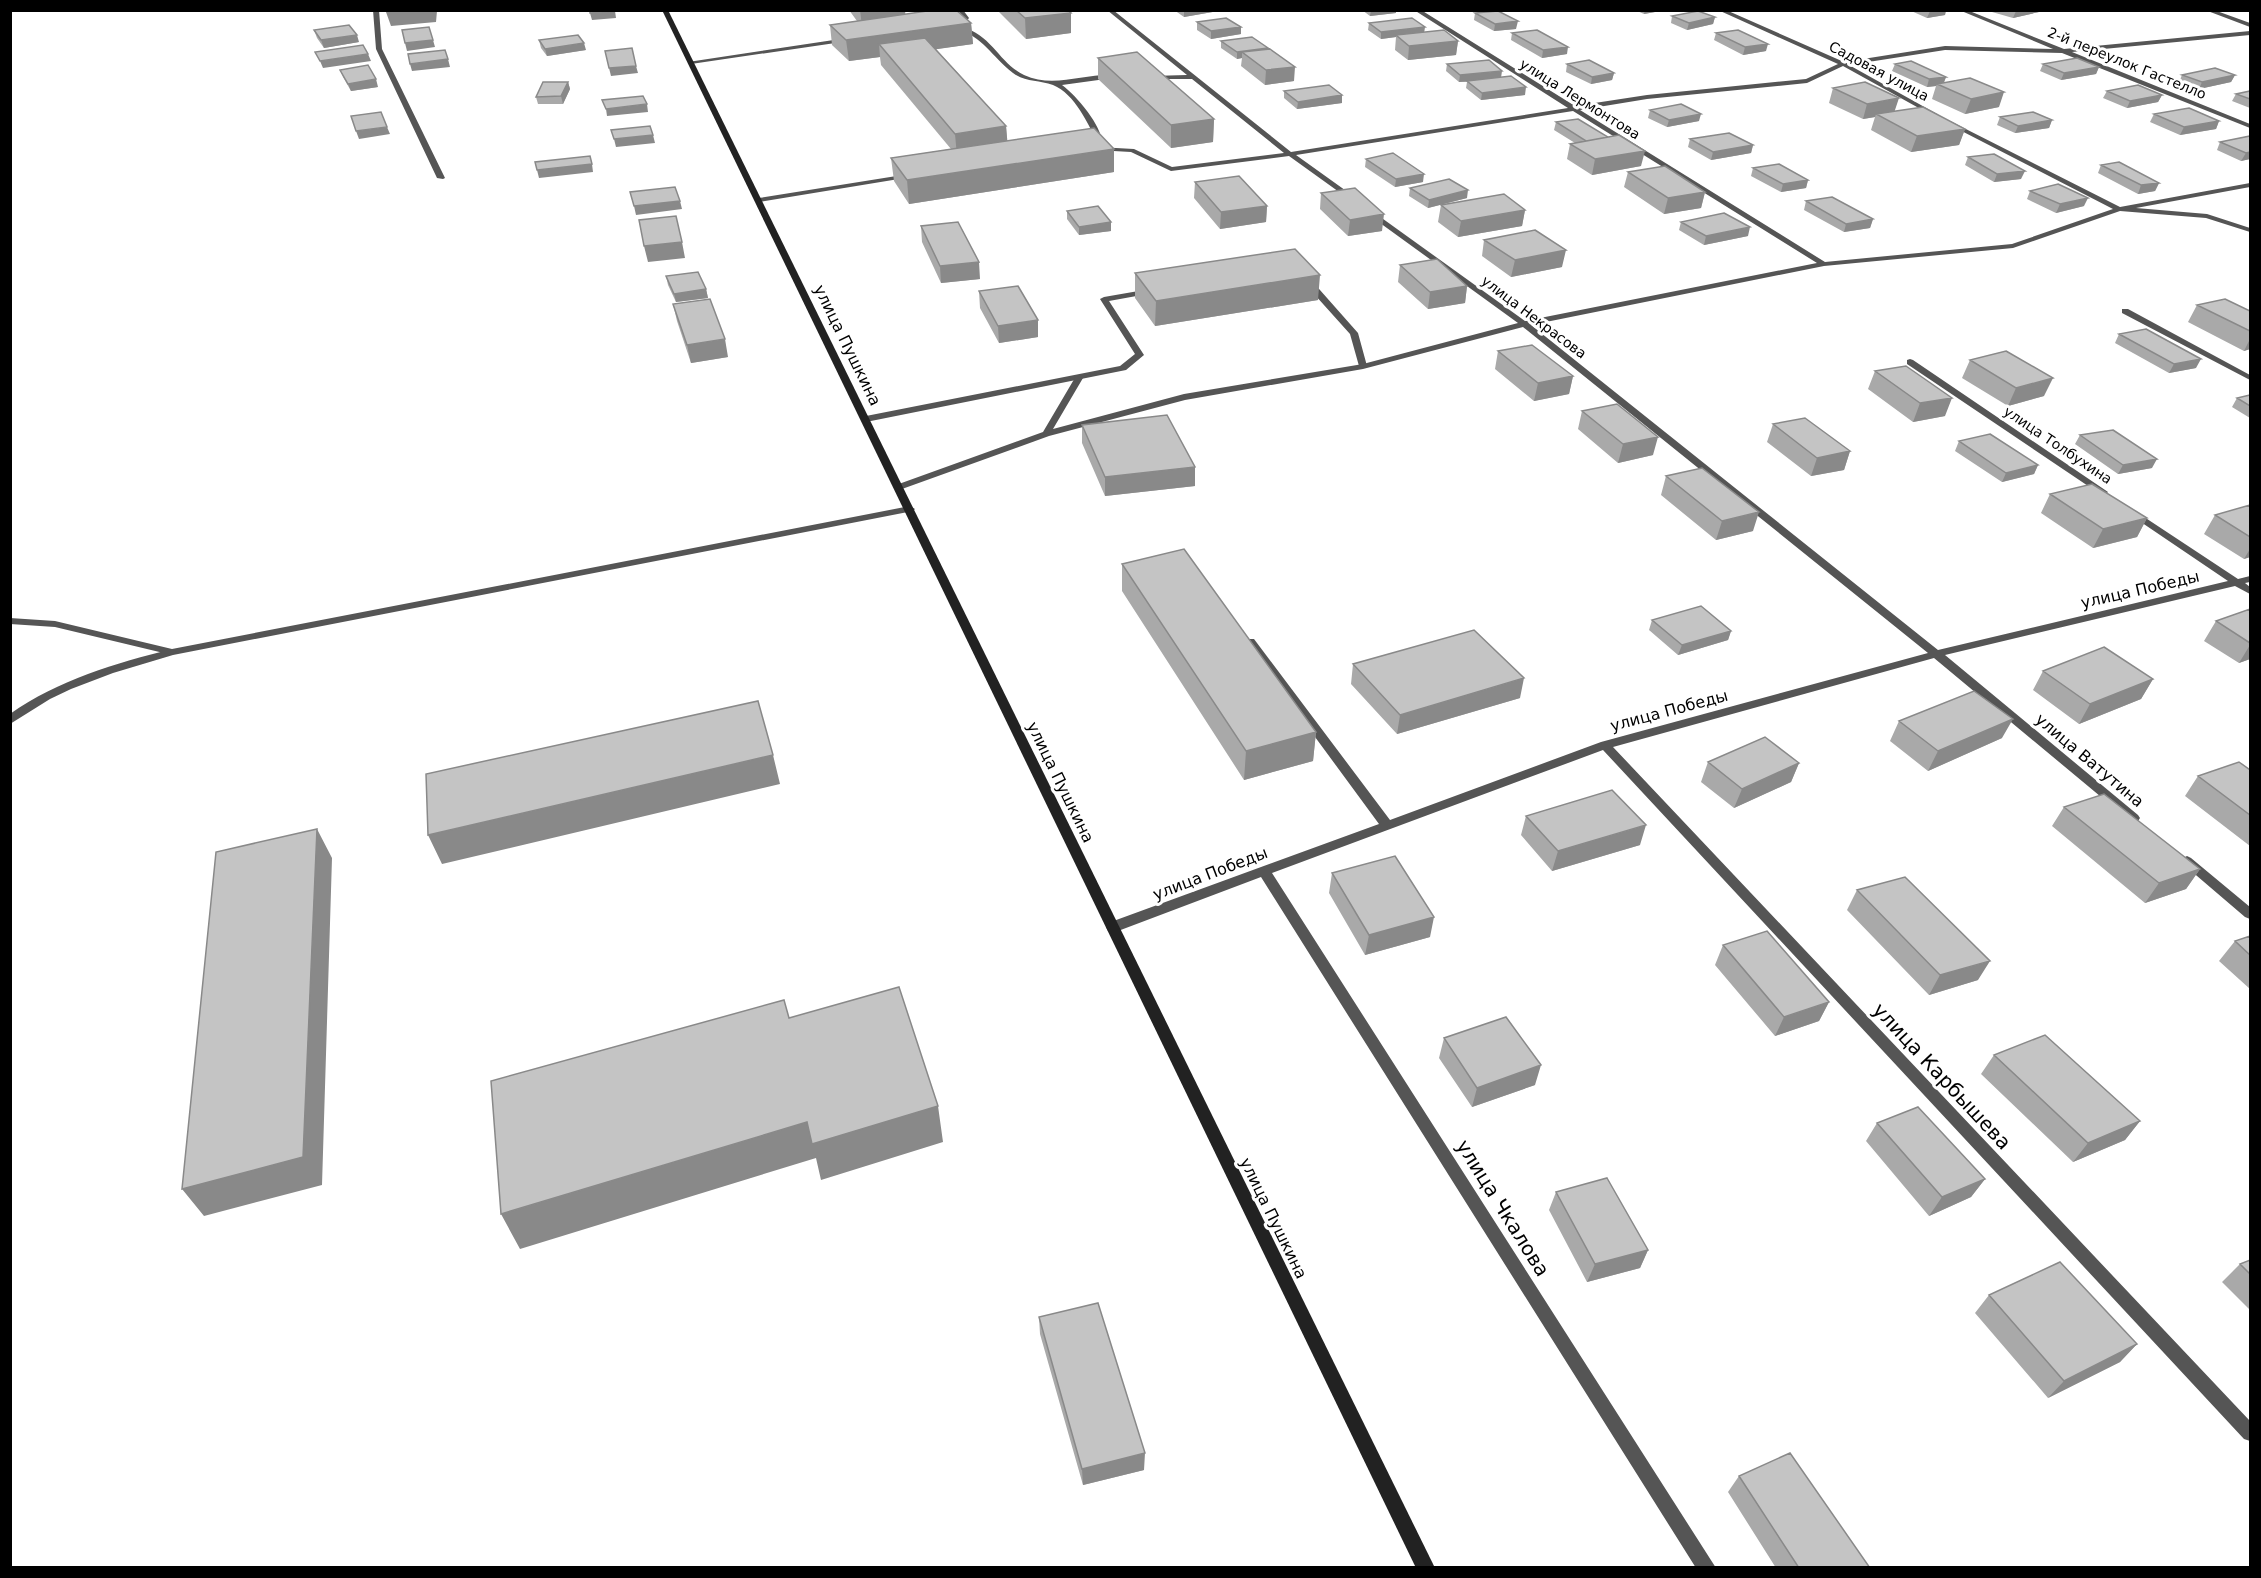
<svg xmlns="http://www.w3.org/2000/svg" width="2261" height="1578" font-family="'DejaVu Sans',sans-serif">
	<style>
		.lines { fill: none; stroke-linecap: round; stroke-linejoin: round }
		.service { fill: #555; fill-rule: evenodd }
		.minor { fill: #555; fill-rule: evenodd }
		.secondary { fill: #222; fill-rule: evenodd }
		.wall { fill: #a9a9a9 }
		.shaded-wall { fill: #898989 }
		.building { fill: #c4c4c4; stroke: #898989; stroke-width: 1.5 }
		.labels { text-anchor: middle; stroke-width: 6; stroke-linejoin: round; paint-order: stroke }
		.far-street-label { font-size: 14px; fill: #000; stroke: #fff }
		.street-label { font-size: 16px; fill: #000; stroke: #fff }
		.near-street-label { font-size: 20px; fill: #000; stroke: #fff }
	</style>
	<rect width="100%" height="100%" fill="#fff"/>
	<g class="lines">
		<path class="service" d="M1306 281H1312L1358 333 1367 366 1366 368 1359 366 1350 334 1306 285Z
			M1150 289H1153V293L1109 301 1144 355 1126 370 866 422 862 419 866 416 1120 366 1135 354 1100 299 1104 297Z
			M910 506 915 509 913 511 173 655 113 673 71 689 50 699 10 724V714C58 680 116 663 172 649Z"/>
		<path class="minor" d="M373 10H379L382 49 445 178 443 179 437 178 376 49Z
			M958 10H963L969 18 962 27C992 35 999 63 1024 75 1054 89 1084 73 1115 75L1113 78 1062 85C1077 96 1102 126 1102 143H1098C1088 124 1075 94 1053 85 1039 80 1025 82 1013 73 991 56 984 37 955 28V26L963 18Z
			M1107 10H1113L1291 152 1568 108 1414 10H1421L1575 106 1647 95 1806 79 1838 64 1718 10H1726L1844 62 1945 46 2053 49 1959 10H1967L2064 49 2250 31V35L2072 52 2250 124V128L2062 53 1945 50 1849 65 1937 114V116L1935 117 1843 66 1807 83 1647 99 1580 110 1825 262 2012 244 2113 209 1948 124 1947 123 1950 121 2120 207 2250 183V187L2136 208 2207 214 2250 228V232L2206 218 2120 211 2013 248 1824 266 1531 325 1938 650 2228 581 2129 514 2127 512 2132 509 2238 579 2250 576V582L2245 583 2250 587V594L2235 586 1945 655 2138 815 2140 818 2138 821H2130L1934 658 1613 747 2250 1421V1441L2244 1439 1603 750 1272 873 1716 1568H1696L1261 877 1118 931H1108L1106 927 1108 923 1379 824 1246 643 1245 641 1246 639H1254L1390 820 1601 742 1928 653 1523 327 1363 369 1185 400 1049 436 902 489H896V485L1043 432 1076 376 1083 378 1053 429 1184 394 1363 364 1518 323 1369 215V211H1372L1525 321 1817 263 1573 111 1296 155 1356 198V202H1353L1289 156 1171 171 1131 152 1096 150 1095 149 1098 147 1134 149 1172 167 1284 153 1192 79H1149L1151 76 1187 75Z
			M2205 10H2214L2250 23V27Z
			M847 38 849 41 691 64 688 62Z
			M909 174 911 175V177L759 202 755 200 759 198Z
			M2122 309H2128L2250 375V380L2122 313Z
			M1910 359 1913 360 2108 492 2106 494H2100L1907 364V360Z
			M10 618 55 621 172 649 177 652 172 655 55 627 10 624Z
			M2187 856 2191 858 2250 907V919L2245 917 2183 864 2181 861 2183 858Z"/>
		<path class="secondary" d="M662 10H668L1435 1568H1416Z"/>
	</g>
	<path class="wall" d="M849 10H905V14L971 23 973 44 936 49 1006 126 1007 141 1114 172 909 204 894 181 891 158 951 149 881 65 880 57 849 61 832 45 830 25 857 21Z
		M997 10H1068L1071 13V33L1026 39Z
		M1174 10H1224L1184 17Z
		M1362 10H1396V13L1370 16Z
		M1635 10H1666L1644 14Z
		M1909 10H1946L1945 15 1927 18Z
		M1993 10H2039V12L2013 18 1992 12Z
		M1475 13 1516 29 1494 31 1474 20Z
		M1672 16 1715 17 1713 24 1687 30 1671 23Z
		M1197 22 1241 27V34L1211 39 1197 30Z
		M1369 23 1424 33 1458 41 1456 55 1408 60 1395 50 1396 37 1381 39 1368 30Z
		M314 30 359 42 324 48 317 38Z
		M1512 33 1567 54 1542 58 1511 40Z
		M1716 33 1766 51 1743 55 1714 40Z
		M539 40 586 50 547 56 541 48Z
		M1221 41 1268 49 1294 81 1265 85 1241 66 1242 58 1237 59 1221 48Z
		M1098 58 1214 119 1213 142 1171 148 1098 79Z
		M1447 64 1501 77 1525 95 1481 100 1466 88 1467 82H1459L1446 71Z
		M1567 64 1614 73 1612 80 1591 84 1566 72Z
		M1895 64 1946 77 1944 83 1999 107 1965 114 1932 99 1936 86 1927 87 1892 71Z
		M2043 64 2099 67 2096 74 2061 80 2040 71Z
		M340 70 378 87 351 91 343 77Z
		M2182 75H2235L2231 82 2199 89 2179 82Z
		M568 82 570 89 563 104H538L536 97Z
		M1833 88 1894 112 1965 129 1959 145 1911 152 1871 130 1875 117 1863 119 1829 103Z
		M1284 91 1342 103 1297 109 1284 98Z
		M2107 91 2162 95 2158 102 2127 108 2103 98Z
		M2250 91V108L2232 101 2236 94Z
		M1650 110 1699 121 1667 127 1648 118Z
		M2154 114 2219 121 2216 129 2180 135 2150 122Z
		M2000 117 2052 120 2049 128 2015 133 1997 125Z
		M1556 122 1608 137 1641 166 1592 175 1567 159 1570 144 1575 143 1554 130Z
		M2250 136V159L2241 161 2217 150 2220 142Z
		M1690 139 1753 145 1751 153 1711 160 1688 147Z
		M1968 157 2021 179 1994 182 1965 165Z
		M1366 159 1423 182 1395 187 1365 167Z
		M2101 165 2159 183 2155 191 2138 194 2098 173Z
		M1753 168 1808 180 1806 188 1781 192 1751 176Z
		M1628 172 1705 192 1701 208 1664 214 1624 187Z
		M1195 182 1267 206 1266 222 1220 229 1194 198Z
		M1410 188 1467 198 1428 208 1409 196Z
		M2030 191 2084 206 2056 213 2027 199Z
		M1321 193 1382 231 1348 236 1320 209Z
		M1806 201 1873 219 1870 228 1844 232 1804 210Z
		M1441 205 1525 210 1522 226 1458 237 1438 222Z
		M1067 211 1111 222V231L1079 235 1067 219Z
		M1681 222 1748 236 1704 245 1679 230Z
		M921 226 980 279 941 283 922 242Z
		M1484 240 1562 267 1511 277 1482 256Z
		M1400 265 1467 286 1465 303 1428 309 1398 282Z
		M1135 273 1318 300 1155 326 1135 298Z
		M666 276 706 289 708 298 676 302 668 285Z
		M979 291 1038 337 999 343 980 308Z
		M673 304 728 357 691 363 677 321Z
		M2197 305 2250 311V349L2244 351 2188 322Z
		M2119 334 2196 368 2169 373 2115 343Z
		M1498 351 1573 376 1569 394 1534 401 1495 369Z
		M1970 360 2044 396 2008 406 1962 378Z
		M1875 371 1945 416 1913 422 1868 389Z
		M2250 395V418L2232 407 2237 398Z
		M1582 411 1653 455 1618 463 1578 429Z
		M1773 424 1850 451 1844 470 1811 476 1767 442Z
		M1082 425 1195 467V486L1105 496 1082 443Z
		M2080 435 2152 468 2118 474 2075 444Z
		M1959 441 2038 465 2034 474 2002 482 1955 451Z
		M1666 476 1753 531 1716 540 1661 495Z
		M2050 494 2147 518 2137 537 2093 548 2041 513Z
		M2250 505V557L2244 559 2204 534 2215 515Z
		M1122 564 1316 732 1313 761 1244 780 1122 591Z
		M2250 609V659L2239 663 2204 641 2216 621Z
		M1652 620 1731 631 1728 640 1678 655 1649 630Z
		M1353 664 1520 698 1397 734 1351 684Z
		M2043 671 2153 679 2141 699 2079 724 2033 690Z
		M1899 721 2002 738 1928 771 1890 741Z
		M1708 762 1799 763 1791 782 1734 808 1701 782Z
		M2250 770V846L2185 796 2198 776Z
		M2064 807 2200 869 2186 889 2145 903 2052 826Z
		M1526 816 1640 845 1552 871 1521 835Z
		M1332 873 1430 937 1365 955 1329 893Z
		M1857 890 1978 980 1929 995 1847 910Z
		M2250 936V989L2219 961 2235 941Z
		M1723 945 1829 1002 1819 1021 1775 1036 1715 965Z
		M1444 1038 1535 1085 1472 1107 1439 1058Z
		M1994 1055 2140 1121 2125 1140 2073 1162 1981 1074Z
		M1877 1123 1985 1179 1971 1197 1929 1216 1866 1141Z
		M1556 1192 1648 1250 1640 1268 1587 1282 1549 1210Z
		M2250 1260V1310L2222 1282 2240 1264Z
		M1989 1295 2137 1344 2120 1362 2048 1398 1975 1313Z
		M1039 1317 1144 1470 1083 1485 1040 1334Z
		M1739 1476 1870 1568H1776L1728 1492Z"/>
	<path class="shaded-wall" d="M404 10 437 11 436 22 391 26 386 12Z
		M860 10H905L906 21 862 26Z
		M1184 10H1224L1184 17Z
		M1371 10H1396V13L1370 16Z
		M1645 10H1666L1644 14Z
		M1946 10 1945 15 1927 18 1930 11Z
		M2020 10H2039V12L2013 18 2016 11Z
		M615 11 616 18 592 20 590 13Z
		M1071 13V33L1026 39 1025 18Z
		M1715 17 1713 24 1687 30 1689 23Z
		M1518 21 1516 29 1494 31 1495 24Z
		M971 23 973 44 889 56 879 44 880 57 849 61 846 40Z
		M1241 27V34L1211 39V31Z
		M1425 27 1424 34 1396 35V37L1381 39V32Z
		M357 35 359 42 324 48 321 40Z
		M433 40 435 47 407 51 405 43Z
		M1458 41 1456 55 1408 60 1409 46Z
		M584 43 586 50 547 56 545 49Z
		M1768 44 1766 51 1743 55 1745 47Z
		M1568 47 1567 54 1542 58 1543 50Z
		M1268 48 1267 55 1242 52V58L1237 59V52Z
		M368 54 371 61 323 68 320 61Z
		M448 59 450 67 412 71 410 64Z
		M636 66 638 73 611 76 609 68Z
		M1295 67 1294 81 1265 85 1266 70Z
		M2099 67 2096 74 2061 80 2064 73Z
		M1502 71 1501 78 1459 82 1460 75Z
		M1614 73 1612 80 1591 84 1592 77Z
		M2235 75 2231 82 2199 89 2202 82Z
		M1946 77 1943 84H1937L1936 86 1927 87 1929 79Z
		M376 79 378 87 351 91 348 84Z
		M568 82 570 89 563 104 561 96Z
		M1526 87 1525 95 1481 100 1482 93Z
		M2004 92 1999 107 1965 114 1971 99Z
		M1342 95V103L1297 109 1298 102Z
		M2162 95 2158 102 2127 108 2130 101Z
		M1899 98 1894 113 1876 114 1875 117 1863 119 1867 104Z
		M647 104 648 112 607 116 606 109Z
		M1701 114 1699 121 1667 127 1669 120Z
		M1214 119 1213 142 1171 148V125Z
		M2052 120 2049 128 2015 133 2018 126Z
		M2219 121 2216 129 2180 135 2184 127Z
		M1006 126 1008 148 957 156 955 134Z
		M387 127 390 134 359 139 356 131Z
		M1965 129 1959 145 1911 152 1917 136Z
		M653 135 655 143 616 147 614 139Z
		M1753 145 1751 153 1711 160 1713 152Z
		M1114 149V172L909 204 907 180Z
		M1645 151 1641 166 1592 175 1595 159Z
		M2250 152V159L2241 161 2246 153Z
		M592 164 593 172 539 178 537 170Z
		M2025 171 2021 179 1994 182 1997 174Z
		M1424 174 1423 182 1395 187 1396 179Z
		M1808 180 1806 188 1781 192 1783 184Z
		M2159 183 2155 191 2138 194 2141 185Z
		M1468 190 1467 198 1428 208 1429 200Z
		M1705 192 1701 208 1664 214 1668 198Z
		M2088 198 2084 206 2056 213 2060 204Z
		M680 201 682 209 636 215 634 206Z
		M1267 206 1266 222 1220 229 1221 212Z
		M1525 210 1522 226 1458 237 1461 221Z
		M1384 214 1382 231 1348 236 1350 220Z
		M1873 219 1870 228 1844 232 1846 224Z
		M1111 222V231L1079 235V227Z
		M1750 227 1748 236 1704 245 1706 236Z
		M682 242 685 258 648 262 644 246Z
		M1566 250 1562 267 1511 277 1515 260Z
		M979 262 980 279 941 283 940 266Z
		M1320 275 1318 300 1155 326 1156 301Z
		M1467 286 1465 303 1428 309 1430 292Z
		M706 289 708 298 676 302 674 294Z
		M1038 320V337L999 343 998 326Z
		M725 339 728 357 691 363 687 345Z
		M2250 339V349L2244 351Z
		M2201 359 2196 368 2169 373 2174 364Z
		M1573 376 1569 394 1534 401 1538 383Z
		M2053 378 2044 396 2008 406 2016 388Z
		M1952 398 1945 416 1913 422 1920 403Z
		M1658 437 1653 455 1618 463 1623 444Z
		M1850 451 1844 470 1811 476 1817 458Z
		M2157 459 2152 468 2118 474 2123 465Z
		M2038 465 2034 474 2002 482 2006 473Z
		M1195 467V486L1105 496V477Z
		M1759 512 1753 531 1716 540 1722 521Z
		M2147 518 2137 537 2093 548 2103 529Z
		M2250 549V557L2244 559Z
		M1731 631 1728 640 1678 655 1682 645Z
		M2250 645V659L2239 663Z
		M1524 678 1520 698 1397 734 1400 715Z
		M2153 679 2141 699 2079 724 2090 704Z
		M2013 719 2002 738 1928 771 1938 751Z
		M1316 732 1313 761 1244 780 1246 751Z
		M773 755 780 784 442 864 428 835Z
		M1799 763 1791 782 1734 808 1742 789Z
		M1646 825 1640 845 1552 871 1558 851Z
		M317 829 332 858 322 1185 204 1216 182 1189Z
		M2200 869 2186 889 2145 903 2159 883Z
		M1434 917 1430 937 1365 955 1369 935Z
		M1990 961 1978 980 1929 995 1940 975Z
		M1829 1002 1819 1021 1775 1036 1784 1017Z
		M1541 1065 1535 1085 1472 1107 1477 1088Z
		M938 1106 943 1142 821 1180 816 1158 520 1249 501 1214 807 1122Z
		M2140 1121 2125 1140 2073 1162 2088 1143Z
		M1985 1179 1971 1197 1929 1216 1942 1197Z
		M1648 1250 1640 1268 1587 1282 1595 1264Z
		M2137 1344 2120 1362 2048 1398 2064 1381Z
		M1145 1453 1144 1470 1083 1485 1082 1469Z"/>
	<path class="building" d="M590 10H615V11L590 13Z
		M934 10H956L971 23 846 40 830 25Z
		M1016 10H1068L1071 13 1025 18Z
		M1498 11 1518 21 1495 24 1475 13Z
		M1698 11 1715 17 1689 23 1672 16Z
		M1226 18 1241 27 1211 31 1197 22Z
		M1412 18 1425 27 1381 32 1369 23Z
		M349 25 357 35 321 40 314 30Z
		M429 27 433 40 405 43 402 30Z
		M1444 30 1458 41 1409 46 1396 35Z
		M1537 30 1568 47 1543 50 1512 33Z
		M1738 30 1768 44 1745 47 1716 33Z
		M578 35 584 43 545 49 539 40Z
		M1252 37 1268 48 1237 52 1221 41Z
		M925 38 1006 126 955 134 879 44Z
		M363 45 368 54 320 61 315 52Z
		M632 48 636 66 609 68 605 51Z
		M1270 49 1295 67 1266 70 1242 52Z
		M445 50 448 59 410 64 408 54Z
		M1137 52 1214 119 1171 125 1098 58Z
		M2077 58 2099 67 2064 73 2043 64Z
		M1489 60 1502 71 1460 75 1447 64Z
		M1589 60 1614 73 1592 77 1567 64Z
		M1911 61 1946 77 1929 79 1895 64Z
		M368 65 376 79 348 84 340 70Z
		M2215 68 2235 75 2202 82 2182 75Z
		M1511 76 1526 87 1482 93 1467 81Z
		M1970 78 2004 92 1971 99 1937 84Z
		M543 82H568L561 96 536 97Z
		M1865 82 1899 98 1867 104 1833 88Z
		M1329 85 1342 95 1298 102 1284 91Z
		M2138 85 2162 95 2130 101 2107 91Z
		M2250 91V99L2236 94Z
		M643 96 647 104 606 109 602 100Z
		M1681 104 1701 114 1669 120 1650 110Z
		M1923 107 1965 129 1917 136 1876 114Z
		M2189 108 2219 121 2184 127 2154 114Z
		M381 112 387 127 356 131 351 116Z
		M2033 112 2052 120 2018 126 2000 117Z
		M1578 119 1608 137 1586 141 1556 122Z
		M650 126 653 135 614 139 611 130Z
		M1094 128 1114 149 907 180 891 158Z
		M1729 133 1753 145 1713 152 1690 139Z
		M1619 135 1645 151 1595 159 1570 144Z
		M2250 136V152L2246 153 2220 142Z
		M1393 153 1424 174 1396 179 1366 159Z
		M1994 154 2025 171 1997 174 1968 157Z
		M590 156 592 164 537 170 535 162Z
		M2119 162 2159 183 2141 185 2101 165Z
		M1779 164 1808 180 1783 184 1753 168Z
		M1665 166 1705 192 1668 198 1628 172Z
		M1239 176 1267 206 1221 212 1195 182Z
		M1449 179 1468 190 1429 200 1410 188Z
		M2058 184 2088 198 2060 204 2030 191Z
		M675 187 680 201 634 206 630 192Z
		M1355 188 1384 214 1350 220 1321 193Z
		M1504 194 1525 210 1461 221 1441 205Z
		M1832 197 1873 219 1846 224 1806 201Z
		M1098 206 1111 222 1079 227 1067 211Z
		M1724 213 1750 227 1706 236 1681 222Z
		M676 216 682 242 644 246 639 220Z
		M958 222 979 262 940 266 921 226Z
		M1535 230 1566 250 1515 260 1484 240Z
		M1295 249 1320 275 1156 301 1135 273Z
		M1437 259 1467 286 1430 292 1400 265Z
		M698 272 706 289 674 294 666 276Z
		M1018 286 1038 320 998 326 979 291Z
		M710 299 725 339 687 345 673 304Z
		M2225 299 2250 311V331L2197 305Z
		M2146 329 2201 359 2174 364 2119 334Z
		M1532 345 1573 376 1538 383 1498 351Z
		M2006 351 2053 378 2016 388 1970 360Z
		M1906 366 1952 398 1920 403 1875 371Z
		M2250 395V406L2237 398Z
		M1617 404 1658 437 1623 444 1582 411Z
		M1167 415 1195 467 1105 477 1082 425Z
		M1805 418 1850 451 1817 458 1773 424Z
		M2113 430 2157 459 2123 465 2080 435Z
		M1990 434 2038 465 2006 473 1959 441Z
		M1702 468 1759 512 1722 521 1666 476Z
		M2092 484 2147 518 2103 529 2050 494Z
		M2250 505V537L2215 515Z
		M1184 549 1316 732 1246 751 1122 564Z
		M1701 606 1731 631 1682 645 1652 620Z
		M2250 609V643L2216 621Z
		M1474 630 1524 678 1400 715 1353 664Z
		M2104 647 2153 679 2090 704 2043 671Z
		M1974 691 2013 719 1938 751 1899 721Z
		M758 701 773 755 428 835 426 774Z
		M1765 737 1799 763 1742 789 1708 762Z
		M2239 762 2250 770V815L2198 776Z
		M1612 790 1646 825 1558 851 1526 816Z
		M2104 794 2200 869 2159 883 2064 807Z
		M317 829 303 1157 182 1189 216 852Z
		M1395 856 1434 917 1369 935 1332 873Z
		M1905 877 1990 961 1940 975 1857 890Z
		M1767 931 1829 1002 1784 1017 1723 945Z
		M2250 936V955L2235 941Z
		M899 987 938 1106 812 1144 807 1122 501 1214 491 1081 784 1000 789 1018Z
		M1506 1017 1541 1065 1477 1088 1444 1038Z
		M2045 1035 2140 1121 2088 1143 1994 1055Z
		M1918 1107 1985 1179 1942 1197 1877 1123Z
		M1607 1178 1648 1250 1595 1264 1556 1192Z
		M2250 1260V1274L2240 1264Z
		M2060 1262 2137 1344 2064 1381 1989 1295Z
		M1098 1303 1145 1453 1082 1469 1039 1317Z
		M1790 1453 1870 1568H1799L1739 1476Z"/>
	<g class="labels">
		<g class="far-street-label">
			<text transform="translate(2127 63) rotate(22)" y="5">2-й переулок Гастелло</text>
			<text transform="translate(1879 71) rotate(28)" y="5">Садовая улица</text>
			<text transform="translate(1580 99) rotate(32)" y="5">улица Лермонтова</text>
			<text transform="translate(1534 317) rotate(37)" y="5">улица Некрасова</text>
			<text transform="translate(2058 445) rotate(34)" y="5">улица Толбухина</text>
		</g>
		<g class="street-label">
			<text transform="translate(848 345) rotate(64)" y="6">улица Пушкина</text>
			<text transform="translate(2140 589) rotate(-13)" y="6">улица Победы</text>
			<text transform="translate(1669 710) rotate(-15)" y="6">улица Победы</text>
			<text transform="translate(2090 760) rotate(40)" y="6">улица Ватутина</text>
			<text transform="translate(1061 782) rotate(64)" y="6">улица Пушкина</text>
			<text transform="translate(1210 873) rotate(-21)" y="6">улица Победы</text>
			<text transform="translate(1274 1218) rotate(64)" y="6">улица Пушкина</text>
		</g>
		<g class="near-street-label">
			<text transform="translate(1942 1076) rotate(47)" y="7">улица Карбышева</text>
			<text transform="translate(1503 1208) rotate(58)" y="7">улица Чкалова</text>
		</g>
	</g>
	<rect width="2261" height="1578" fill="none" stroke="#000000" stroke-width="24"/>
</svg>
